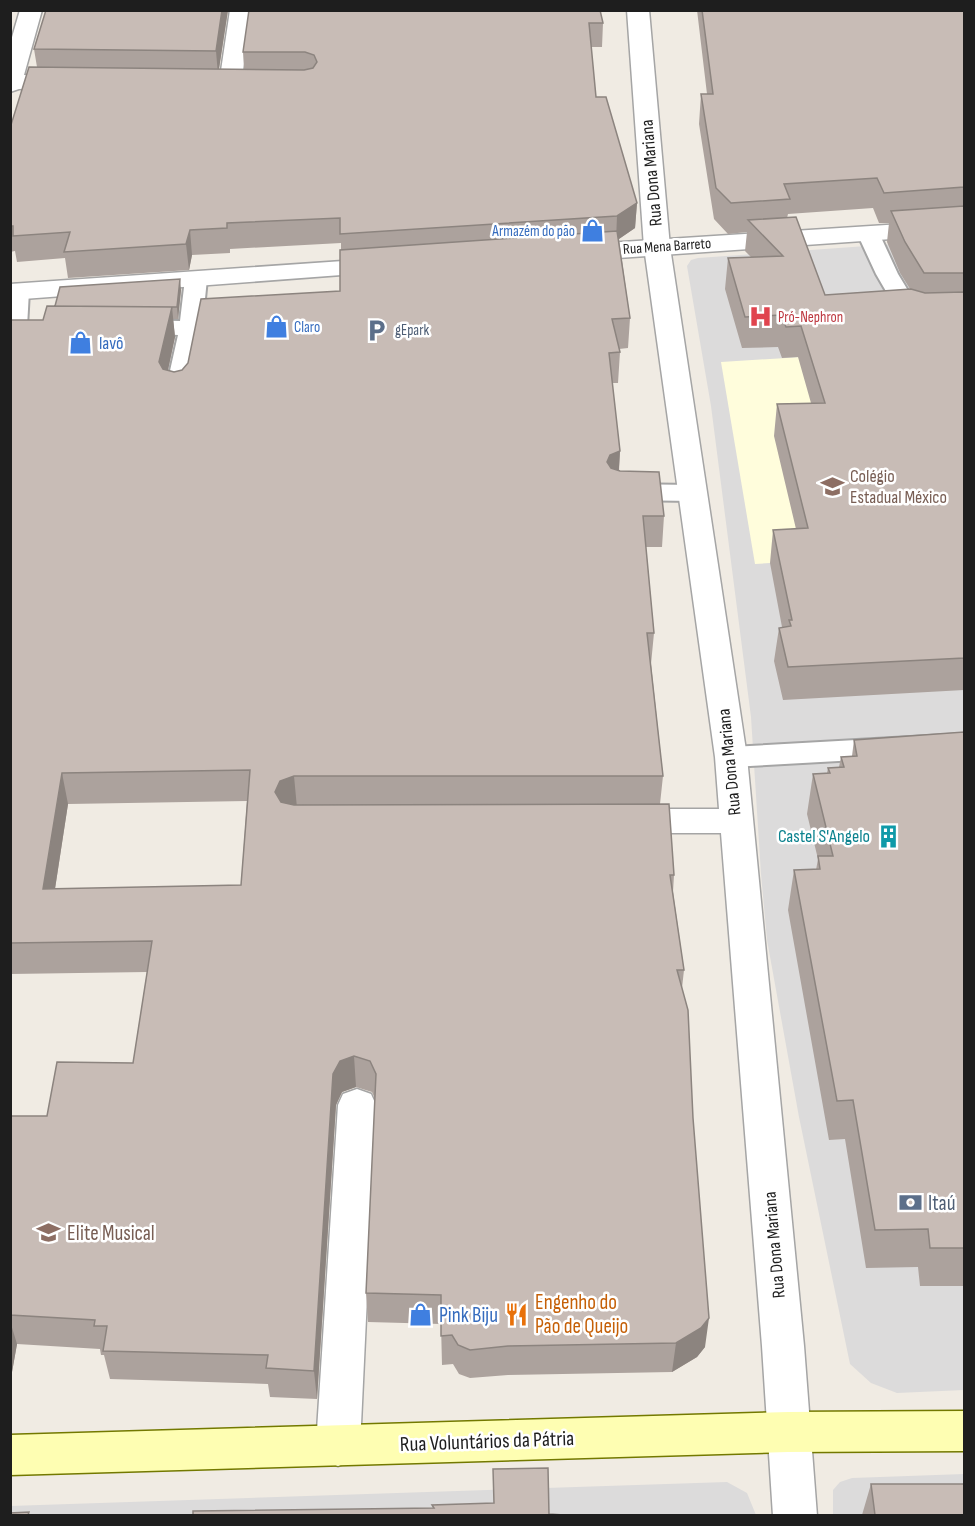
<svg xmlns="http://www.w3.org/2000/svg" width="975" height="1526" font-family="'Sofia Sans Condensed',sans-serif">
	<style>
		.residential { fill: #dcdbdb }
		.education { fill: #fffddc }
		.lines { fill: none; stroke-linecap: round; stroke-linejoin: round }
		.service-casing { stroke: #a5a5a5; stroke-width: 4 }
		.minor-casing { stroke: #a5a5a5; stroke-width: 3 }
		.tertiary-casing { stroke: #a5a5a5; stroke-width: 3 }
		.secondary-casing { stroke: #737900; stroke-width: 3 }
		.service { fill: #fff; fill-rule: evenodd }
		.minor { fill: #fff; fill-rule: evenodd }
		.tertiary { fill: #fff; fill-rule: evenodd }
		.secondary { fill: #fefeb2; fill-rule: evenodd }
		.wall { fill: #aca29d; fill-rule: evenodd }
		.shaded-wall { fill: #8c847f }
		.building { fill: #c8bcb6; stroke: #8c847f; stroke-width: 1.5; fill-rule: evenodd }
		.labels { text-anchor: middle; stroke-width: 5; stroke-linejoin: round; paint-order: stroke }
		.far-shop-label { font-size: 15px; fill: #366cbe; stroke: #fff; text-anchor: end }
		.far-street-label { font-size: 15px; fill: #1e1e1e; stroke: #fff }
		.far-health-label { font-size: 15px; fill: #be3a42; stroke: #fff; text-anchor: start }
		.far-service-label { font-size: 15px; fill: #4e5e75; stroke: #fff; text-anchor: start }
		.street-label { font-size: 18px; fill: #1e1e1e; stroke: #fff }
		.shop-label { font-size: 18px; fill: #366cbe; stroke: #fff; text-anchor: start }
		.education-label { font-size: 18px; fill: #785e54; stroke: #fff; text-anchor: start }
		.culture-label { font-size: 18px; fill: #0d838f; stroke: #fff; text-anchor: end }
		.near-service-label { font-size: 21px; fill: #4e5e75; stroke: #fff; text-anchor: start }
		.near-education-label { font-size: 21px; fill: #785e54; stroke: #fff; text-anchor: start }
		.near-food-label { font-size: 21px; fill: #c56008; stroke: #fff; text-anchor: start }
		.near-shop-label { font-size: 21px; fill: #366cbe; stroke: #fff; text-anchor: start }
		.near-street-label { font-size: 21px; fill: #1e1e1e; stroke: #fff }
	</style>
	<rect width="100%" height="100%" fill="#f0ebe3"/>
	<path class="residential" d="M964 239V1390L897 1393 871 1383 850 1364 799 1117 767 940 761 874 751 717 711 406 687 266 691 260 698 258Z
		M964 1474V1515H833V1490L840 1482 852 1478Z
		M727 1482 747 1493 756 1515 11 1516 10 1506Z"/>
	<path class="education" d="M964 347 770 563 755 564 721 362Z"/>
	<g class="lines">
		<defs>
			<path id="service" d="M868 227 876 228 879 233 898 274 918 307H964V321L920 322 901 317 876 274 857 233 860 228Z
				M196 272 204 274 207 279 202 328 189 393 185 398 177 400 169 398 165 393 178 335 128 332 125 327 128 322 136 320 180 321 185 279 188 274Z
				M18 284 26 286 29 291 27 327 24 332H10V286Z
				M623 484 693 485 702 488 705 493 702 498 693 501 623 500 614 497 611 492 614 487Z
				M964 734V754L731 767 721 764 717 757 721 750 731 747Z"/>
			<path id="minor" d="M20 10H42L24 75 78 77 81 82 78 87 19 89 10 92V44Z
				M230 10H252L241 84 238 89 230 91 222 89 219 84Z
				M627 10H649L670 247 747 757 804 1346 817 1516H773L762 1346 721 833H626L614 830 609 821 614 812 626 809H719L715 757 644 247Z
				M357 1089 371 1094 376 1105 360 1446 353 1460 338 1466 323 1460 316 1446 338 1105 343 1094Z"/>
			<path id="tertiary" d="M964 220V234L575 261 566 258 562 253 566 248 575 245Z
				M386 258 395 261 399 266 395 271 10 300V284Z"/>
			<path id="secondary" d="M964 1411V1451L788 1452 10 1475V1435L788 1412Z"/>
		</defs>
		<use href="#service" class="service-casing"/>
		<use href="#minor" class="minor-casing"/>
		<use href="#tertiary" class="tertiary-casing"/>
		<use href="#secondary" class="secondary-casing"/>
		<use href="#service" class="service"/>
		<use href="#minor" class="minor"/>
		<use href="#tertiary" class="tertiary"/>
		<use href="#secondary" class="secondary"/>
	</g>
	<path class="wall" d="M46 10H228L219 69H244L243 52 249 10 603 23 602 47H591L596 97 637 203 635 228 619 239 630 318 628 348 619 349 620 352 618 383H612L620 451 619 471 664 516 662 547H646L654 633 651 664 663 776 660 804 674 875 673 892 684 970 682 988 693 1118 705 1347 697 1357 672 1372 508 1375 470 1378 459 1374 453 1364 442 1365 441 1324 368 1322 366 1293 375 1099 372 1092 356 1087 342 1092 336 1105 317 1399 270 1397 268 1384 110 1379 104 1355H101L100 1349 17 1344 12 1372H10V1116H47L133 1063 147 972 10 974V320H43L55 307 181 290 178 319H173L175 337 168 370 174 372 182 370 340 291 341 250V243L230 249V253L192 255 189 270 68 278 65 258 17 262 15 251 10 252V128L37 67 34 49ZM247 801 241 885 55 889 68 804Z
		M697 10H964V690L783 700 774 661 779 628 782 627 770 563 773 530 796 529 774 436 777 404 811 403 798 357 782 358 778 347 742 348 725 289 728 258 751 257 745 251 747 232 728 234 714 219 699 124 701 94H707ZM873 208 879 223H889L887 242 900 273 910 289 825 295 787 218 788 214Z
		M964 732V1286H920L918 1267 866 1268 845 1139 829 1140 788 910 794 870H816L818 859 807 814 813 774 827 773 828 768 839 767 841 757 852 756 854 740Z
		M871 1484 964 1515H862Z"/>
	<path class="shaded-wall" d="M222 10H228L218 75 216 51Z
		M637 203 635 228 616 241 617 216Z
		M190 230 192 255 189 270 186 244Z
		M180 279 181 290 178 319 177 307Z
		M172 307 175 337 163 393 159 362Z
		M620 451 618 482 607 462 610 455Z
		M62 773 68 804 50 921 43 889Z
		M294 776 297 808 283 812 275 792 280 781Z
		M354 1056 356 1087 342 1092 336 1105 317 1399 314 1371 333 1074 340 1061Z
		M709 1318 705 1347 697 1357 672 1372 676 1343Z
		M10 1321 17 1344 12 1372 10 1366Z"/>
	<path class="building" d="M46 10H222L216 51 34 49Z
		M249 10H600L603 23H589L596 97H606L637 203 617 216 340 234V218L227 223V228L190 230 186 244 64 252 70 232 13 236V226H10V128L29 67 304 70 313 68 317 62 314 55 305 52H243Z
		M702 10H964V187L884 193 877 178 784 184 790 199 731 203 716 188 701 94H713Z
		M964 206V273H924L905 242 891 211Z
		M796 217 825 295 911 289 925 293 964 292V658L788 667 779 628 791 626 789 620H792L773 530 808 528 777 404 825 403 801 326 786 327 781 315 745 317 728 258 783 256 748 220Z
		M617 231 630 318 612 319 620 352 609 353 620 451 610 455 607 462 611 468 620 471 659 472 664 516H643L654 633H647L663 776H294L280 781 275 792 281 802 294 805 669 804 674 875H670L684 970H677L688 1010 693 1118 709 1318 701 1328 676 1343 508 1346 470 1350 458 1345 452 1335 441 1336V1295L366 1293 376 1074 370 1061 354 1056 340 1061 333 1074 314 1371 266 1368 268 1355 103 1351 107 1326H94L95 1320 10 1315V1116H47L57 1062 133 1063 152 941 10 943V320H43L47 306 172 307 159 362 163 369 174 372 182 370 188 363 201 299 340 291V250ZM250 770 241 885 43 889 62 773Z
		M180 279 177 307 55 306 60 287Z
		M964 732V1248H930L928 1229 875 1230 853 1100 837 1101 794 870 820 869 818 856H833L813 774 830 773 828 768 844 767 841 757 857 756 854 740Z
		M548 1468 549 1514 564 1515H193V1511L434 1508 432 1505 494 1503 493 1469Z
		M871 1484H964V1515H875Z
		M29 1512 28 1515H10V1513Z"/>
	<defs>
		<symbol id="shop-bare" viewBox="-9 -9 18 18"><path d="M-5-2.5h2.3a2.7 3.5 0 0 1 5.4 0H5L5.5 6h-11ZM-1.5-2.5h3a1.5 2.3 0 0 0-3 0Z" fill="#3f7fe0" stroke="#fff" stroke-width="2.5" paint-order="stroke"/></symbol>
		<symbol id="hospital-bare" viewBox="-9 -9 18 18"><path d="M-5-5h3v3.5h4V-5h3V5h-3V1.5h-4V5h-3Z" fill="#e0444e" stroke="#fff" stroke-width="2.5" paint-order="stroke"/></symbol>
		<symbol id="parking-bare" viewBox="-9 -9 18 18"><path d="M-3.5-5.5H1a3.5 3.5 0 0 1 0 7H-1V5.5H-3.5ZM-1-3.4V-.6H.8a1.4 1.4 0 0 0 0-2.8Z" fill="#5c6f8a" stroke="#fff" stroke-width="2.5" paint-order="stroke"/></symbol>
		<symbol id="school-bare" viewBox="-9 -9 18 18"><path d="M0-5L7-2L0 1L-7-2ZM-4 1L0 2.5L4 1V4Q0 6-4 4Z" fill="#8d6e63" stroke="#fff" stroke-width="2.5" paint-order="stroke"/></symbol>
		<symbol id="building-bare" viewBox="-9 -9 18 18"><path d="M-4-6H4V6H1V3H-1V6H-4ZM-2.5-4.3h1.7v1.8h-1.7ZM.8-4.3h1.7v1.8H.8ZM-2.5-1h1.7V.8h-1.7ZM.8-1h1.7V.8H.8Z" fill="#0f9aa8" stroke="#fff" stroke-width="2.5" paint-order="stroke"/></symbol>
		<symbol id="bank-bare" viewBox="-9 -9 18 18"><path d="M-6-4H6V4H-6ZM0-2.3a2.3 2.3 0 1 0 0 4.6a2.3 2.3 0 1 0 0-4.6Z" fill="#5c6f8a" stroke="#fff" stroke-width="2.5" paint-order="stroke"/></symbol>
		<symbol id="restaurant-bare" viewBox="-9 -9 18 18"><path d="M-5-6h1v4h1v-4h1v4h1v-4h1v5L-1.5 .5V6h-2V.5L-5-1ZM5-6V6H3V1.5H1.5Q1.5-4 5-6Z" fill="#e8710a" stroke="#fff" stroke-width="2.5" paint-order="stroke"/></symbol>
	</defs>
	<g fill-rule="evenodd">
		<use href="#shop-bare" x="576" y="214" width="33" height="33"/>
		<use href="#hospital-bare" x="744" y="300" width="33" height="33"/>
		<use href="#shop-bare" x="260" y="310" width="33" height="33"/>
		<use href="#parking-bare" x="360" y="314" width="33" height="33"/>
		<use href="#shop-bare" x="64" y="326" width="33" height="33"/>
		<use href="#school-bare" x="816" y="470" width="33" height="33"/>
		<use href="#building-bare" x="872" y="820" width="33" height="33"/>
		<use href="#bank-bare" x="894" y="1186" width="33" height="33"/>
		<use href="#school-bare" x="32" y="1216" width="33" height="33"/>
		<use href="#restaurant-bare" x="500" y="1298" width="33" height="33"/>
		<use href="#shop-bare" x="404" y="1298" width="33" height="33"/>
	</g>
	<g class="labels">
		<g class="far-shop-label">
			<text x="575" y="236">Armazém do pão</text>
			<text x="294" y="332" text-anchor="start">Claro</text>
		</g>
		<g class="far-street-label">
			<text transform="translate(667 246) rotate(-4)" y="5">Rua Mena Barreto</text>
		</g>
		<g class="far-health-label">
			<text x="778" y="322">Pró-Nephron</text>
		</g>
		<g class="far-service-label">
			<text x="395" y="335">gEpark</text>
		</g>
		<g class="street-label">
			<text transform="translate(651 173) rotate(-95)" y="6">Rua Dona Mariana</text>
			<text transform="translate(729 762) rotate(-96)" y="6">Rua Dona Mariana</text>
			<text transform="translate(774 1245) rotate(-95)" y="6">Rua Dona Mariana</text>
		</g>
		<g class="shop-label">
			<text x="99" y="349">lavô</text>
		</g>
		<g class="education-label">
			<text x="850" y="482">Colégio<tspan x="850" dy="21">Estadual México</tspan></text>
		</g>
		<g class="culture-label">
			<text x="870" y="842">Castel S'Angelo</text>
		</g>
		<g class="near-service-label">
			<text x="928" y="1210">Itaú</text>
		</g>
		<g class="near-education-label">
			<text x="67" y="1240">Elite Musical</text>
		</g>
		<g class="near-food-label">
			<text x="535" y="1309">Engenho do<tspan x="535" dy="24">Pão de Queijo</tspan></text>
		</g>
		<g class="near-shop-label">
			<text x="439" y="1322">Pink Biju</text>
		</g>
		<g class="near-street-label">
			<text transform="translate(487 1441) rotate(-2)" y="7">Rua Voluntários da Pátria</text>
		</g>
	</g>
	<rect width="975" height="1526" fill="none" stroke="#1e1e1e" stroke-width="24"/>
</svg>
